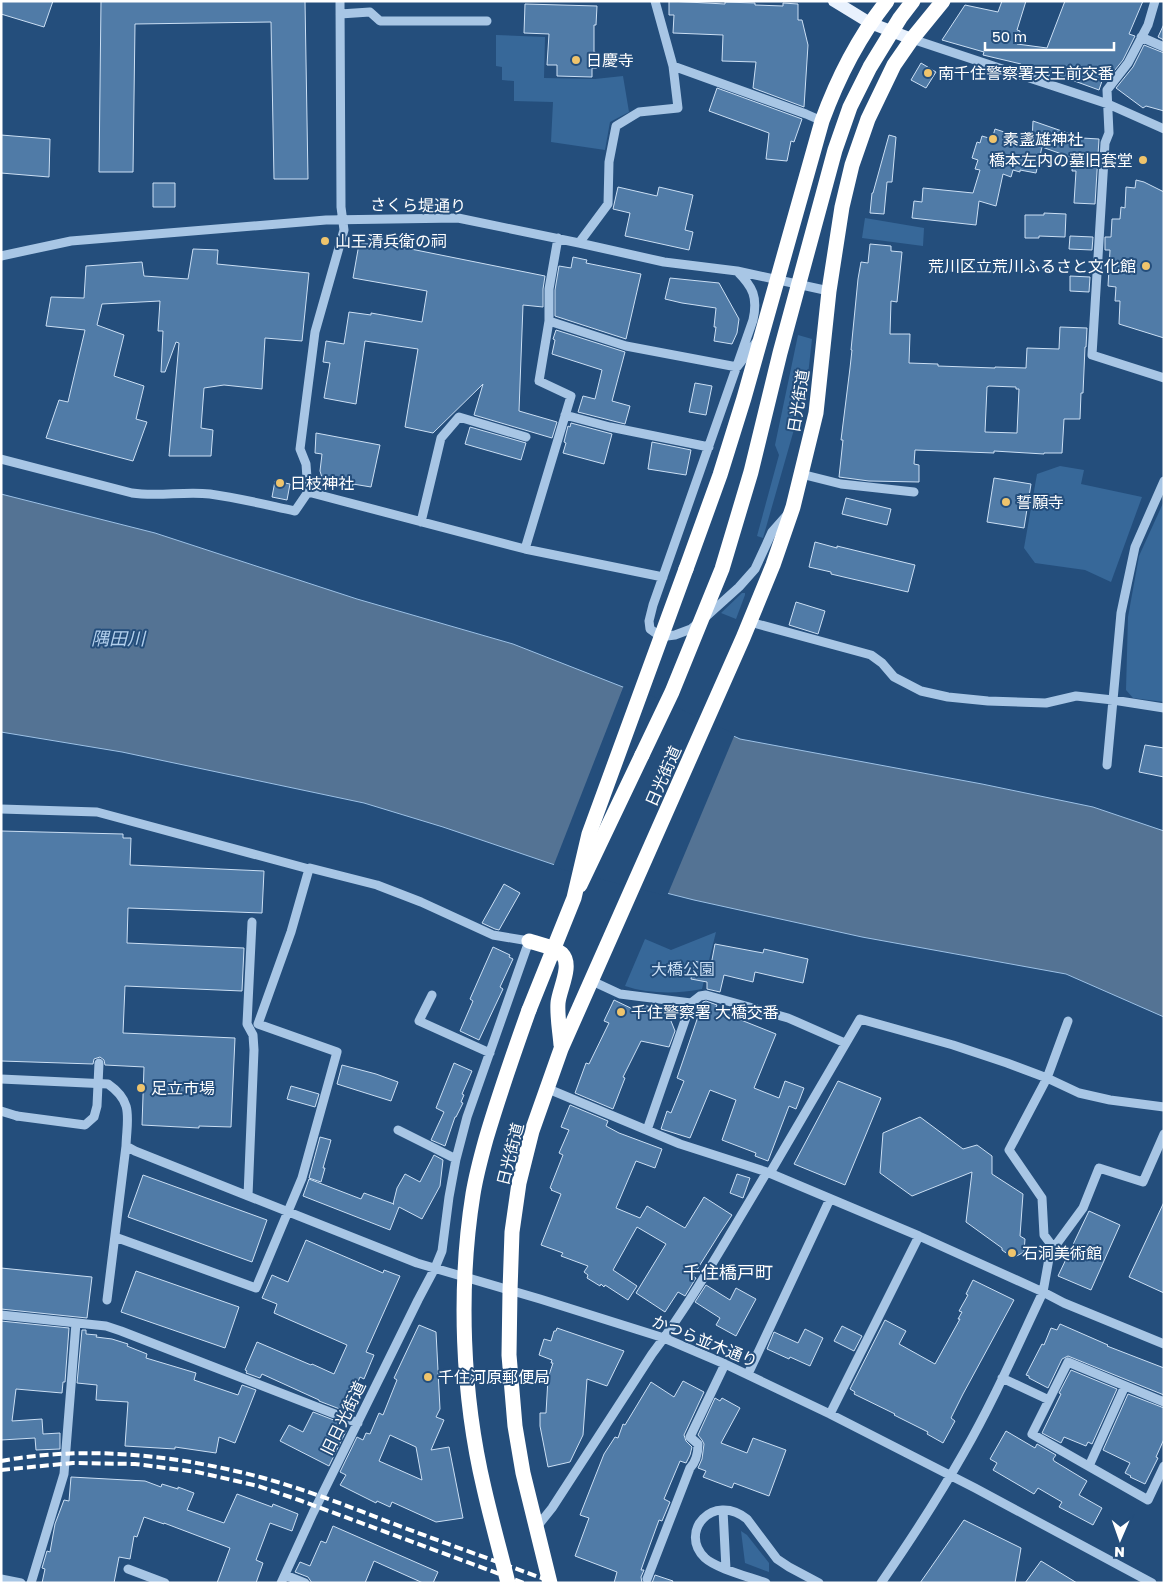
<svg xmlns="http://www.w3.org/2000/svg" width="1165" height="1584" font-family="'Golos Text','Noto Sans JP',sans-serif">
	<style>
		.green { fill: #376899 }
		.water { fill: #547394; stroke: #9cc1e6 }
		.pier { fill: #244e7c }
		.building { fill: #507ba7; stroke: #cbdff4; fill-rule: evenodd }
		.lines { fill: none; stroke-linecap: round; stroke-linejoin: round }
		.minor { stroke: #a8c6e5; stroke-width: 9 }
		.major { stroke: #e8f1fd; stroke-width: 12 }
		.highway { stroke: #fff; stroke-width: 15 }
		.rail { stroke: #fff; stroke-width: 4; stroke-dasharray: 9 4; stroke-linecap: butt }
		.minor-bridge { stroke: #a8c6e5; stroke-width: 9 }
		.highway-bridge { stroke: #fff; stroke-width: 15 }
		.poi-dot { fill: #efc46c; stroke: #244e7c; stroke-width: 2 }
		.labels { text-anchor: middle; stroke-width: 4; stroke-linejoin: round; paint-order: stroke }
		.poi-label { font-size: 16px; fill: #fff; stroke: #244e7c; text-anchor: start }
		.street-label { font-size: 16px; fill: #fff; stroke: #244e7c }
		.park-label { font-size: 16px; fill: #cbdff4; stroke: #244e7c }
		.water-label { font-size: 18px; font-style: italic; fill: #b3d0ed; stroke: #244e7c }
		.neighbourhood-label { font-size: 18px; fill: #fff; stroke: #244e7c }
	</style>
	<rect width="100%" height="100%" fill="#244e7c"/>
	<path class="green" d="M496 35 545 37 544 78 595 79 623 76 629 112 610 122 605 150 551 142 553 102 514 101V81L502 80V67L496 66Z
		M865 218 924 228 923 246 862 238Z
		M798 335 812 339 807 384 763 538 757 536 779 455 775 445Z
		M1060 466 1084 470 1081 484 1142 497 1111 582 1085 570 1035 563 1024 548 1037 474Z
		M1164 501V702L1133 698 1126 690 1128 617 1139 556Z
		M742 593H745V595L736 619 721 613Z
		M716 932 702 989C677 994 649 994 625 986L645 939 671 950Z
		M741 1531 747 1535 769 1563V1572L745 1563Z"/>
	<path class="water" d="M1 494 155 533 357 599 513 644 651 698 740 739 982 784 1093 807 1164 831V1017L1066 974 862 937 694 900 555 865 443 827 364 803 122 752 1 732Z"/>
	<path class="pier" d="M624 685 652 696 735 734 667 896 553 867Z"/>
	<path class="building" d="M1 1H53L44 27 1 14Z
		M101 1H305L308 179H274L271 22 135 24 133 172H99Z
		M669 1 725 4V2L755 3V5L783 6V3L798 4V20H802L808 45 804 107 753 88 756 62 722 61 723 35 673 33 674 15H669Z
		M1002 1H1026L1017 30 1020 31 1017 44 1047 48 1065 1H1143L1129 34 1135 36 1123 60 1106 81 1103 78 1099 90 1050 72 1049 76 1020 67 1021 64 983 55 984 52 942 40 965 5 998 12Z
		M525 4 597 6 596 25H594V52L598 53 597 68H592V77L557 76V65H547L549 34 524 33Z
		M1164 24V40L1158 37Z
		M1144 45 1164 53V111L1146 106 1143 108 1116 88 1133 67Z
		M921 63 936 72 926 88 911 80Z
		M717 88 802 119 794 142 791 141 787 161 766 159 769 133 709 111Z
		M1033 121 1082 138 1099 139 1095 204 1074 203 1076 171H1072L1073 158 1042 147 1036 173 1020 170V172L1013 170 1011 177 1003 174 996 206 979 201 976 225 912 218 914 201 922 202 923 188 973 193 980 170 975 169 978 160 972 158 977 142 980 143 982 136 992 139 995 129 1032 141Z
		M1 135 50 139 49 177 1 173Z
		M889 135 896 137 892 182H887L884 214 870 213 872 193H873Z
		M1136 180 1144 182 1164 192V338L1119 324 1120 301H1115L1116 287 1108 286 1110 250H1105V237H1111L1112 219H1120L1121 207 1125 208 1126 187 1135 188Z
		M153 183H175V207H153Z
		M618 187 657 196 659 187 693 195 685 230 693 232 689 250 625 236 630 213 613 209Z
		M1044 213 1066 214 1065 237 1039 236V238H1025V215H1044Z
		M1070 236 1093 237 1092 250 1069 249Z
		M359 244H386L545 276 543 289V307L523 305 519 411 557 422 552 438 474 415 483 384 433 433 405 427 418 349 365 341 356 404 324 398 330 363 323 362 326 341 344 344 349 312 371 315V313L422 322 427 291 353 278Z
		M870 244 891 246V251L902 252 897 302 891 301 890 334H910L909 363 938 364V366L995 368V367L1026 368 1027 348 1059 349 1060 327 1087 328 1086 347H1085L1083 393H1081L1080 419H1064L1062 453H1044V454L994 451V453L915 450 914 464 919 465V482L869 481 839 477 843 440H841L850 368 852 350H851L858 279 861 262 868 263ZM989 386 1016 387V389H1019L1017 433 985 432 987 387Z
		M193 249 218 250 217 264 309 273 302 341 265 338 262 389 224 385 204 388 201 428 213 430 211 456H169L179 343 176 342 165 372H161L163 331H158L160 301 102 304 97 325 124 335 114 376 144 386 136 419 147 422 133 461 46 438 59 400 68 402 85 330 46 326 51 297 84 298 86 266 142 262 144 276 188 279Z
		M573 257 587 260 586 263 641 274 626 339 555 316V290L559 266 571 268Z
		M1070 276 1090 277 1089 292 1070 291Z
		M670 278 719 283 739 319 737 333 732 344 714 341 716 327H714L716 308 682 303 665 299Z
		M556 330 625 352 612 401 630 406 625 424 578 412 583 396 595 399 602 370 552 354 555 340 553 339Z
		M695 383 712 386 706 415 689 412Z
		M571 423 612 434 604 464 563 453 566 443 564 442 568 426 570 427Z
		M470 427 526 443 521 460 465 444Z
		M316 433 380 445 371 487 353 484 352 489 324 484 320 471 322 454 315 453Z
		M652 442 691 450 686 475 648 469Z
		M994 478 1031 484 1024 528 987 522Z
		M275 481 290 484 287 500 272 497Z
		M846 498 891 509 887 525 842 514Z
		M815 542 837 548V546L915 565 908 592 831 574V572L809 567Z
		M796 602 825 611 818 634 789 625Z
		M1145 745 1164 748V777L1139 772Z
		M1 831 123 834V838H131L130 865 264 871 262 913 128 908 127 943 244 948 242 991 125 986 123 1033 235 1038 231 1127 199 1126V1128L142 1125 144 1067 105 1065 104 1060 100 1057 94 1059 93 1064 1 1061Z
		M504 884 520 893 499 930 495 929 482 923Z
		M715 944 763 953 764 949 808 959 803 983 755 972 753 982 724 975 720 992 707 989V982L691 979 694 961 711 965Z
		M493 947 510 955 509 957 513 959 500 987 503 989 479 1040 460 1031 473 1001 470 999Z
		M614 1000 641 1013 643 1005 667 1011 675 1031 669 1047 641 1041 623 1077 625 1078 613 1109 575 1093 586 1063 589 1064 609 1023 604 1021Z
		M706 1001 717 1005 716 1007 722 1009 721 1012 776 1034 754 1088 779 1098 785 1081 804 1088 796 1109 789 1106 768 1161 755 1156 756 1153 722 1140 736 1100 710 1090 690 1138 661 1129 667 1111 671 1113 684 1081 677 1078 703 1002Z
		M454 1063 472 1071 462 1094 464 1095 461 1102 463 1103 456 1117H455L445 1146 431 1140 444 1112 436 1108Z
		M342 1065 376 1074 398 1082 391 1101 337 1084Z
		M838 1081 881 1098 845 1185 794 1164Z
		M291 1086 319 1094 315 1107 287 1099Z
		M570 1105 608 1121 606 1126 619 1133 662 1149 655 1168 636 1161 616 1208 640 1218 647 1206 685 1228 704 1197 732 1215 720 1233 693 1276 696 1278 685 1296 678 1292 665 1312 636 1293 666 1244 637 1227 613 1270 637 1286 628 1300 605 1285 604 1287 601 1284 600 1286 587 1278 588 1275 584 1272 588 1266 561 1256 563 1253 541 1245 561 1194 551 1190 552 1189 550 1188 563 1155 559 1153 569 1130 561 1127Z
		M920 1117 963 1149 977 1145 992 1156V1174L1023 1194 1020 1236 1025 1239 1024 1252 1013 1258 1002 1250V1248L966 1222 972 1172 912 1196 880 1173 883 1133Z
		M320 1137 331 1140 323 1168H325L321 1182 309 1178Z
		M434 1155 443 1160 440 1186 422 1219 399 1207 390 1230 303 1196 309 1179 361 1199 364 1193 394 1204H393L397 1188 405 1174 420 1182Z
		M737 1174 750 1178 743 1198 730 1193Z
		M143 1175 267 1220 252 1262 128 1217Z
		M1164 1202V1293L1129 1277Z
		M1089 1211 1120 1225 1091 1290 1058 1276Z
		M306 1240 383 1273 384 1270 400 1276 366 1352 374 1355 364 1379 360 1377 345 1411 319 1401V1400L262 1374 260 1378 246 1373 247 1371 245 1370 257 1342 311 1365 312 1364 334 1374 347 1345 274 1313 277 1304 262 1298 272 1275 288 1282Z
		M1 1268 92 1277 87 1318 1 1309Z
		M136 1271 239 1307 225 1348 121 1312Z
		M973 1280 1014 1300 963 1394 951 1418 955 1421 943 1443 927 1434 928 1432 894 1415 895 1414 854 1394 855 1392 850 1389 885 1320 906 1331 899 1344 935 1364 960 1319H958L962 1312 959 1311 968 1295 966 1294Z
		M706 1285 730 1300 736 1288 756 1299 736 1336 716 1325 720 1318 695 1302Z
		M1 1321 69 1328 65 1382H63L62 1393 16 1389 12 1421 42 1419 43 1434 60 1433V1449L36 1450 35 1438 1 1440Z
		M1060 1324 1108 1345 1107 1346 1164 1368V1395L1068 1356 1062 1359 1048 1388 1029 1378V1376L1026 1375 1042 1344 1044 1345 1051 1328 1057 1330Z
		M419 1325 436 1332 440 1409 436 1417 444 1420 431 1450 449 1447 463 1518 436 1522 392 1502 390 1507 377 1501 376 1503 340 1485 346 1475 340 1472 357 1437 363 1440 366 1433 370 1434 379 1413 383 1415 397 1380 394 1378ZM390 1435 416 1447 422 1480 379 1461Z
		M842 1326 862 1336 854 1351 834 1341Z
		M557 1328 624 1351 607 1386 587 1379 583 1435 570 1462 548 1467 540 1426V1413H546L548 1378 553 1363H551L552 1360 539 1355 544 1339 551 1341 554 1331H556Z
		M805 1329 823 1338 810 1366 790 1357 789 1359 767 1349 774 1332 798 1343Z
		M82 1330H86V1334L97 1335 96 1337 112 1339 128 1344 127 1346 147 1354 146 1358 196 1373 194 1380 238 1395 242 1385 256 1390 235 1443 219 1437 216 1453 175 1447V1449L125 1446 128 1402 96 1400 97 1385 77 1383Z
		M1071 1370 1117 1389 1092 1444 1088 1442 1086 1446 1064 1437 1061 1443 1042 1433 1061 1394 1059 1393Z
		M683 1381 704 1392 684 1435 686 1441 692 1447 690 1455 686 1463 680 1461 664 1499 670 1502 662 1521 659 1520 647 1553 641 1570H644L641 1577 642 1583H614L617 1572 575 1556 589 1518 580 1515 604 1454 615 1437 618 1438 623 1424 625 1425 651 1382 674 1397Z
		M1128 1394 1164 1408V1439L1156 1457 1158 1458 1145 1484 1130 1477 1131 1476 1125 1473 1130 1463 1103 1450Z
		M715 1398 720 1401 722 1398 740 1408 721 1443 747 1453 753 1438 786 1450 769 1496 734 1483 732 1488 703 1477 706 1471 698 1468 702 1459 704 1444 702 1440 698 1435Z
		M313 1412 339 1422 337 1427 346 1431 329 1466 280 1441 289 1425 303 1432Z
		M1006 1431 1035 1448 1037 1444 1056 1455 1053 1459 1054 1461 1087 1481 1079 1495 1102 1508 1093 1525 1059 1507 1062 1502 1038 1488 1034 1494 993 1470 997 1463 990 1459Z
		M71 1477 145 1481 161 1487 162 1484 178 1489V1487L194 1493 187 1510 224 1523 237 1494 272 1507 273 1504 298 1514 292 1531 270 1523 256 1560 263 1563 256 1583H217L230 1548 164 1523V1524L144 1517 137 1537 134 1536 130 1559 119 1557 114 1583H42L45 1569 42 1568 47 1551 50 1552 55 1524 64 1500 69 1501Z
		M964 1520 1021 1548 1015 1583H920Z
		M333 1526 438 1572 433 1583H423L374 1561 365 1583H312L308 1577 295 1572 300 1562 310 1566 321 1541 326 1543Z
		M1041 1561 1077 1583H1025Z
		M655 1575 673 1581 672 1583H652Z"/>
	<g class="lines">
		<path class="minor" d="M1155 1 1148 25 1128 63 1107 90 1109 133 1105 143 1092 355 1164 378
			M340 14 370 12 380 21H487
			M1141 37 1164 47
			M912 39 1108 104 1164 129
			M673 66 806 114 822 121
			M579 243 608 204 609 162 616 126 639 112 678 108 673 66 655 1
			M1 256 71 241 326 220 458 218 579 243 664 262 737 271 829 291
			M737 271C753 287 758 297 753 320L653 605 649 621 650 629 657 634 667 636 675 635 691 629 709 614 739 587 755 569 772 532 787 515
			M549 321 626 346 737 367 757 341
			M565 415 610 427 709 447
			M1 459 132 493C158 497 184 491 210 494 239 498 267 505 295 511L308 492 525 549 663 577
			M801 474 841 484 914 492
			M308 492 306 464 300 449 315 332 344 230 341 207 340 1
			M421 522 441 438 459 417 526 437
			M525 549 571 396 539 381 549 321V289L558 238
			M750 622 871 655 882 663 894 677 921 691 948 697 988 701 1046 703 1076 696 1113 700 1164 708
			M1107 765 1121 613 1135 547 1164 481
			M1 809 97 812 309 869 310 868 377 885 421 902 493 935 529 941 467 1117 456 1159 449 1197 442 1251 435 1268 418 1300 313 1513 281 1583
			M592 981 620 994 691 1003
			M432 995 419 1021 490 1053
			M1 1079 108 1084C134 1102 127 1118 126 1146L135 1151 417 1263 540 1299 664 1338 725 1364 830 1414 975 1488 1152 1583
			M546 1088 680 1144 767 1172 919 1236 1043 1292C1017 1347 993 1402 963 1454 938 1498 910 1541 881 1583
			M1 1111 17 1116
			M398 1130 456 1159
			M647 1130 691 1003 700 996 706 995 788 1018 845 1043
			M1164 1134 1143 1182 1099 1168 1083 1208 1050 1253 1043 1292 1064 1303 1164 1344
			M770 1173 860 1019 953 1045 1007 1063 1047 1078 1079 1093 1110 1100 1164 1107
			M248 1196 254 1050 253 1035 247 1024 252 922
			M115 1237 256 1288 302 1178 337 1052 258 1024 291 932 309 869
			M1053 1247 1044 1235 1042 1198 1009 1150 1047 1078 1068 1021
			M107 1300 126 1146
			M1 1315 106 1326 121 1331 358 1423
			M748 1374 830 1199
			M1002 1378 1049 1400 1032 1434 1148 1500 1164 1466
			M1049 1400 1068 1362 1164 1402
			M830 1414 919 1236
			M1089 1466 1125 1386
			M723 1510 726 1569
			M536 1528 552 1508 652 1354C695 1297 730 1233 767 1172
			M128 1569 165 1583
			M285 1575 305 1583
			M1 1579 21 1583
			M647 1579 690 1468C696 1462 698 1453 698 1444L690 1437 725 1364
			M31 1583 64 1474 76 1323
			M766 1583C750 1577 717 1569 705 1558 678 1532 713 1492 747 1519L777 1559 789 1567 819 1583"/>
		<path class="major" d="M834 1 870 23 912 39"/>
		<path class="highway" d="M686 569 720 475 744 398 822 121C838 77 857 39 887 1
			M580 885 642 755
			M529 941C539 944 554 947 562 954 573 965 559 990 558 1003 557 1016 560 1032 561 1045
			M508 1583C500 1551 491 1519 484 1488 462 1395 458 1288 473 1194 476 1176 481 1157 486 1139 499 1095 514 1052 529 1010
			M550 1583 523 1473 515 1426 509 1355 510 1291 512 1232 519 1183 532 1131 561 1049 743 638 773 565 793 507 816 413 829 291 842 207 852 165 868 119 894 65 912 39 943 1"/>
		<path class="rail" d="M1 1461C87 1445 176 1455 260 1477 308 1490 355 1509 402 1527 453 1546 504 1564 555 1583
			M1 1470 73 1463 135 1464 197 1472 258 1486 299 1500 524 1583"/>
		<path class="minor-bridge" d="M17 1116 85 1125 94 1117 97 1106 99 1063"/>
		<path class="highway-bridge" d="M642 755 672 692 722 569 751 472 780 353 835 150 850 107 870 67 900 18 913 1
			M529 1010 574 898 589 834 686 569"/>
	</g>
	<g class="poi-dot">
		<circle cx="576" cy="60" r="5"/>
		<circle cx="928" cy="73" r="5"/>
		<circle cx="993" cy="139" r="5"/>
		<circle cx="1143" cy="160" r="5"/>
		<circle cx="325" cy="241" r="5"/>
		<circle cx="1146" cy="266" r="5"/>
		<circle cx="280" cy="483" r="5"/>
		<circle cx="1006" cy="502" r="5"/>
		<circle cx="621" cy="1012" r="5"/>
		<circle cx="141" cy="1088" r="5"/>
		<circle cx="1012" cy="1253" r="5"/>
		<circle cx="428" cy="1377" r="5"/>
	</g>
	<g class="labels">
		<g class="poi-label">
			<text x="586" y="66">日慶寺</text>
			<text x="938" y="79">南千住警察署天王前交番</text>
			<text x="1003" y="145">素盞雄神社</text>
			<text x="1133" y="166" text-anchor="end">橋本左内の墓旧套堂</text>
			<text x="335" y="247">山王清兵衛の祠</text>
			<text x="1136" y="272" text-anchor="end">荒川区立荒川ふるさと文化館</text>
			<text x="290" y="489">日枝神社</text>
			<text x="1016" y="508">誓願寺</text>
			<text x="631" y="1018">千住警察署 大橋交番</text>
			<text x="151" y="1094">足立市場</text>
			<text x="1022" y="1259">石洞美術館</text>
			<text x="438" y="1383">千住河原郵便局</text>
		</g>
		<g class="street-label">
			<text transform="translate(418 205) rotate(1)" y="6">さくら堤通り</text>
			<text transform="translate(798 401) rotate(-81)" y="6">日光街道</text>
			<text transform="translate(663 776) rotate(-66)" y="6">日光街道</text>
			<text transform="translate(510 1154) rotate(-76)" y="6">日光街道</text>
			<text transform="translate(705 1341) rotate(22)" y="6">かつら並木通り</text>
			<text transform="translate(343 1418) rotate(-64)" y="6">旧日光街道</text>
		</g>
		<g class="park-label">
			<text x="683" y="975">大橋公園</text>
		</g>
		<g class="water-label">
			<text x="118" y="645">隅田川</text>
		</g>
		<g class="neighbourhood-label">
			<text x="728" y="1279">千住橋戸町</text>
		</g>
	</g>
	<rect width="1165" height="1584" fill="none" stroke="#ffffff" stroke-width="5"/>
	<g transform="translate(1120 1539) rotate(182)" stroke="#244e7c" stroke-width="4" paint-order="stroke">
	<path d="M0-4L9 19L0 12L-9 19Z" fill="#ffffff"/>
	<text y="-8" font-size="14" font-weight="bold" text-anchor="middle" fill="#ffffff">N</text>
	</g>
	<path d="M985 42v8h129v-8" fill="none" stroke="#ffffff" stroke-width="2.5"/>
	<text x="992" y="42" font-size="15" fill="#ffffff" stroke="#244e7c" stroke-width="4" paint-order="stroke">50 m</text>
</svg>
